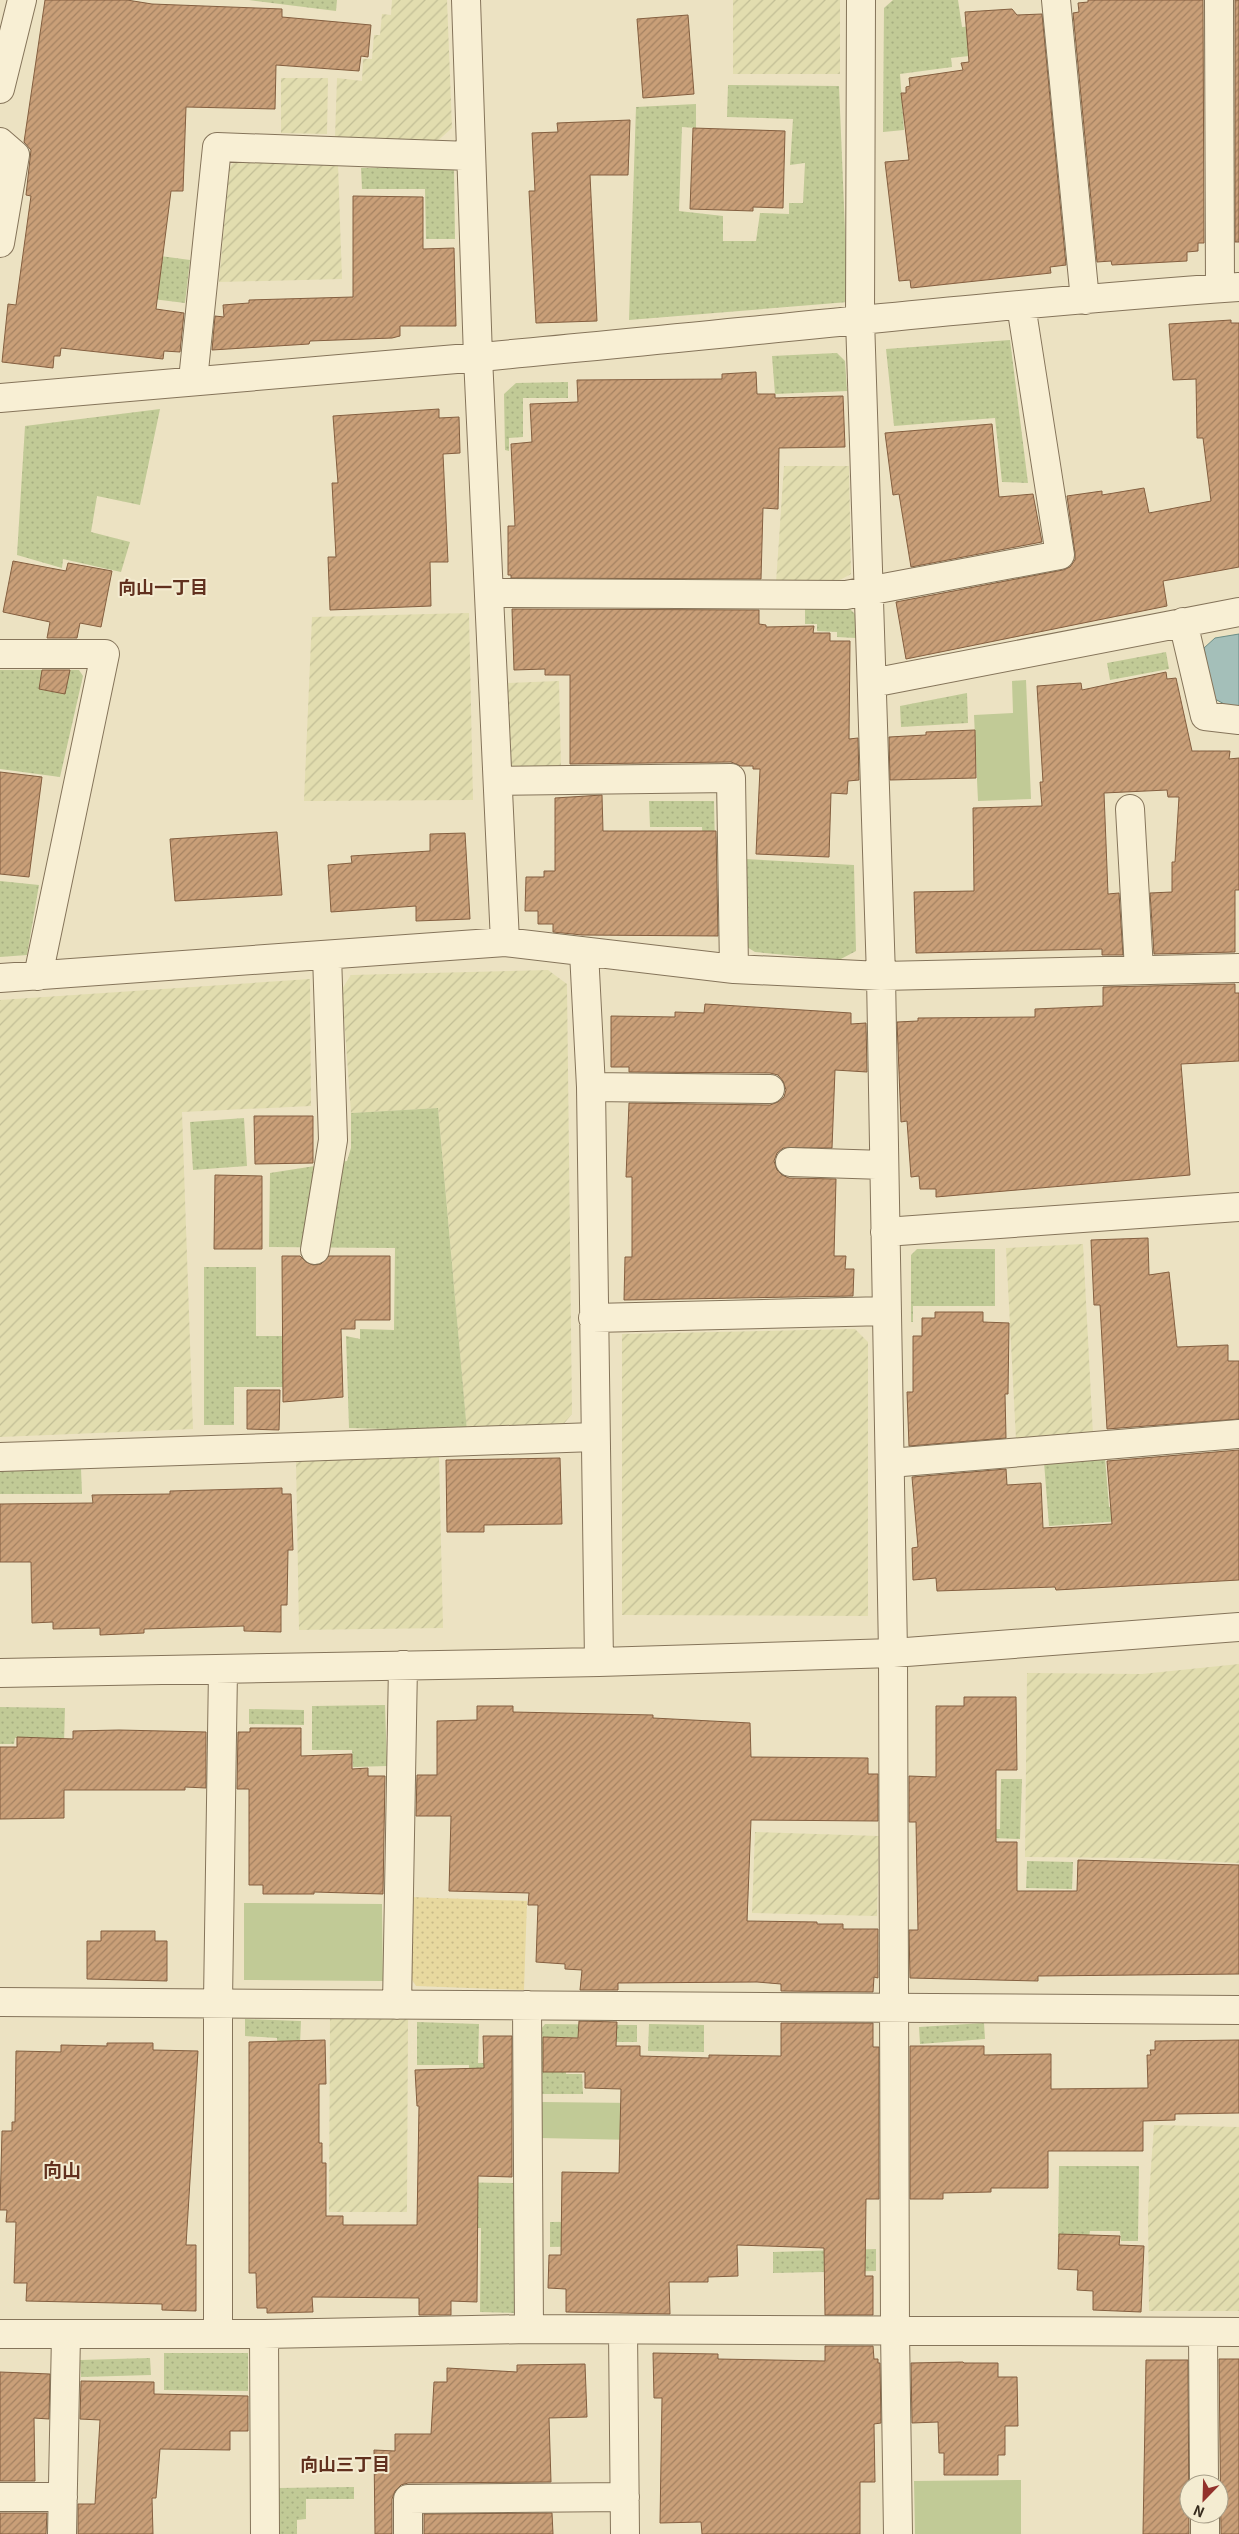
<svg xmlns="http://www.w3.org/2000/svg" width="1239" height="2534" font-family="Georgia,'Noto Sans JP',serif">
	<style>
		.farmland { fill: url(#farmland-furrows) }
		.grass { fill: #c1ca96 }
		.sand { fill: url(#sand-dots) }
		.garden { fill: url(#garden-dots) }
		.water { fill: #a4bfb9; stroke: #6b8d86 }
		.building { fill: url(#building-hatch); stroke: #845f40 }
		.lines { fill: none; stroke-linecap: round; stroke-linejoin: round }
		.minor-casing { stroke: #85745a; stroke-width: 30 }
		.minor { stroke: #f8efd4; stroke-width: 28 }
		.labels { text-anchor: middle; stroke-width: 4; stroke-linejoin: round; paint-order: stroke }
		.neighbourhood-label { font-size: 18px; font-weight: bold; fill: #61301e; stroke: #f4ecd1 }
		.quarter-label { font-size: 19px; font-weight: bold; fill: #61301e; stroke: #f4ecd1 }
	</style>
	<defs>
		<pattern id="farmland-furrows" width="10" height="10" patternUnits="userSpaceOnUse" patternTransform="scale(1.25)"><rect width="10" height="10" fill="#e2ddaf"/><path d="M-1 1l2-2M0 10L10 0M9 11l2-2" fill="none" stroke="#c2be96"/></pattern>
		<pattern id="sand-dots" width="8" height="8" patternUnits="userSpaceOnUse" patternTransform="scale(1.25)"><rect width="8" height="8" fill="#e8d99f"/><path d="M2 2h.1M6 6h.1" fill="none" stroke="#c8ba88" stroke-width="1.8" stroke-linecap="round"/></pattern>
		<pattern id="garden-dots" width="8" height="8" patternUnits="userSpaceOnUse" patternTransform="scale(1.25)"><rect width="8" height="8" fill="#c1ca96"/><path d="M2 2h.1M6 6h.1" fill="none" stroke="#a6ae81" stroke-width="1.8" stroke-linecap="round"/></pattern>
		<pattern id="building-hatch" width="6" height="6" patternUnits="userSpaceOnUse" patternTransform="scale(1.25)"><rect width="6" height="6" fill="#c99f78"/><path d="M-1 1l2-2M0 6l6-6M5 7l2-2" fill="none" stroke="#a48262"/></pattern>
	</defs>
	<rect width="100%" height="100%" fill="#ece2c2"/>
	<path class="farmland" d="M392 0H447L452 128 434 144 335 137 337 78 362 81 363 59H372L374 35H380L382 14 391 15Z
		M733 0H840V74H733Z
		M281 78H328L327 134 281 133Z
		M235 161 338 164 342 279 219 282 229 168Z
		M784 466H849L851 574 836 582 776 583Z
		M469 613 473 800 304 801 312 617Z
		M559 681 561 766 507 767 505 683Z
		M548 970 567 984 572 1414 561 1427 467 1431 438 1108 351 1113 342 989 351 975Z
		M310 979 311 1106 182 1112 193 1429 0 1437V1000Z
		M1083 1244 1093 1434 1016 1439 1006 1248Z
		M855 1329 868 1342V1616L622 1615V1334Z
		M439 1457 443 1628 299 1630 296 1459Z
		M1239 1664V1863L1141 1858 1025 1857 1027 1673 1142 1674Z
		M755 1832 879 1836 877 1916 752 1913Z
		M330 2018H408L407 2212H329Z
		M1154 2125 1239 2127V2311H1149L1148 2210Z"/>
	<path class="grass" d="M1026 680 1031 799 978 801 974 715 1013 713 1012 681Z
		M244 1903 382 1904 383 1981 244 1980Z
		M541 2102 636 2103 635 2140 540 2138Z
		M1021 2480V2534H915L914 2481Z"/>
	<path class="sand" d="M409 1897 527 1901 524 1990 416 1986 407 1972Z"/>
	<path class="garden" d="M249 0H337L336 11Z
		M893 0H958L962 27 984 25 987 54 951 58 952 67 900 74 904 130 883 132 884 8Z
		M728 85 839 86 848 302 629 320 636 107 696 104V128L682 127 679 211 723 216V241H756L760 213 789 214V203H803L805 163 790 165 793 119 727 117Z
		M454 167 455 239H426L425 189H362L361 168Z
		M101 248 190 260 185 303 96 292Z
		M1010 340 1028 483 1002 482 995 418 894 426 886 349Z
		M837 353 845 361 847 391 775 394 772 356Z
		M568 382V398H523V437L509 438V451L505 450 504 394 516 383Z
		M160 409 140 505 97 496 91 532 130 542 121 572 63 559 62 568 17 555 25 426Z
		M805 605 848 607 857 616 856 638 837 637V632L817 631V624H805Z
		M1166 652 1169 669 1110 680 1107 663Z
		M0 670H79L83 676 60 777 0 769Z
		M967 693 968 723 901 727 900 706Z
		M649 801H714L715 846H703L702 827H650Z
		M745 859 854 865 856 951 839 960 755 952 747 947Z
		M0 881 39 885 27 955 0 957Z
		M438 1108 467 1431 349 1428 346 1336 360 1339V1329L394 1330 395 1248 269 1247 270 1173 347 1161 351 1148V1113Z
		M244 1118 247 1166 193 1170 190 1122Z
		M917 1249H995V1306H913V1322H911V1255Z
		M204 1267H256V1336H289L290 1387H234V1425H204Z
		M1105 1458 1109 1507 1150 1505 1151 1519 1049 1526 1044 1462Z
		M81 1469 82 1494H0V1470Z
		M385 1705 387 1766 353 1767 352 1750H312V1706Z
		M0 1707 65 1708 64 1744 37 1738H15L14 1744H0Z
		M249 1709 304 1710V1725L249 1724Z
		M1001 1779H1022L1020 1839 966 1837V1829H1000Z
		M1027 1861 1073 1862 1072 1889 1026 1888Z
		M245 2019 301 2021 300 2044 277 2043V2038L245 2036Z
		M417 2022 479 2024 478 2063H511L469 2083V2065H417Z
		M984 2023 985 2039 920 2044 919 2027Z
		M545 2024 637 2025V2042H589V2038L559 2037V2062L566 2063V2074H582L583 2094H536L537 2034Z
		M649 2024 704 2025V2052L648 2051Z
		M1059 2166H1139L1138 2241H1121L1120 2231H1090L1089 2237H1058Z
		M438 2182 517 2183 515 2313 480 2312 481 2228H473Z
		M625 2221 586 2246 550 2247V2222Z
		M876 2249V2271L773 2273V2252Z
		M164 2353H248V2391L164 2390Z
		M150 2358 151 2375 81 2377 80 2360Z
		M354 2487V2499H306V2519L297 2520V2534H278V2488Z"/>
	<path class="water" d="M1239 634V707L1228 706 1213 698 1204 648 1215 638Z"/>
	<path class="building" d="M45 0H127L152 4 282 9V17L371 25 368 57 361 56 359 71 276 65 275 109 186 107 183 191H171L156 309 184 313 180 352 164 351 163 359 61 348 60 356H54L53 368 2 362 8 304 16 305 31 196 26 195 31 150 24 142Z
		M1088 0H1203L1204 243H1198V251L1187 252V261L1112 265 1111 261 1097 262 1073 13 1079 12 1078 3 1088 2Z
		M1235 0H1239V242H1235Z
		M1012 9 1017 15 1042 14 1066 265 1050 267 1051 273 911 288 910 280 899 281 885 162 909 160 901 93H906V87L910 86 909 78 963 70 961 63 969 62 965 12Z
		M688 15 694 94 643 98 637 19Z
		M630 120 628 175H590L597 321 536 323 529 191H535L532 133 558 132 557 123Z
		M693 128 785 131 783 208 753 207V211L690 209Z
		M353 196 423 197V249L454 248 456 326H400V336L392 338 310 341 309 344 212 350 215 316 224 317 223 305 249 303V300L353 297Z
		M1231 320V323H1239V567L1163 581 1167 606 906 659 896 602 1063 570 1070 567 1075 560V553L1067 496 1102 491V495L1144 488 1149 513 1211 501 1203 438H1197L1196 379 1173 380 1169 324Z
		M756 372 757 394H775V398L843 396 845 447 779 448 778 509 763 508 761 579 511 578V575H508V526H515L511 444 532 442 530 404 578 402 577 380 722 379V374Z
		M439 409V418L459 417 460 453 443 454 448 562H430L431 606 330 610 328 557H336L332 483H338L333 416Z
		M992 424 999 497 1033 494 1042 542 911 567 899 494 893 495 885 433Z
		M13 561 66 571 68 563 112 571 101 627 80 623 77 638H47L50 622 3 612Z
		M512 609 759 610V624L766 625V627L814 626 813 633H830V641H850L849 739 858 738 859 780 848 781 847 794 831 793 829 857 756 854 760 769H753V766H741L731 762 570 764V675H545V669L514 670Z
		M42 670H70L65 694 39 689Z
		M1166 672 1167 679 1176 678 1192 751H1230L1229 759 1239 758V890H1235V952L1154 954 1150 893 1172 892V862H1175L1179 797H1168L1167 790 1104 793 1108 894 1119 893 1123 955H1102V949L916 953 914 892 974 891 973 808 1042 806 1040 782H1043L1037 686 1081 683 1082 690Z
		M975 730 976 778 890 780 889 737 926 735V732Z
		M0 772 42 777 29 877 0 874Z
		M602 795 603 831H716L718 936 582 935 553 932V924H538V911H525L526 877H544V871H555V798Z
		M277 832 282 895 175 901 170 839Z
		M465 833 470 919 416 921V906L331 912 328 865 352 863 351 856 430 851V834Z
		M1235 984V993H1239V1061L1181 1064 1190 1175 936 1197V1189H920L919 1176 911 1177 907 1121 901 1122 897 1022 918 1021V1018L1035 1017V1009L1103 1006V987Z
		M705 1004 851 1013V1024L866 1023 867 1072 835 1070 832 1148H783L777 1153 774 1161 777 1170 782 1175 789 1178 836 1179 834 1256H846L845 1269H854L853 1296 624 1300 625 1257H632V1177H626L629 1103 770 1105 778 1102 784 1097 786 1090 783 1081 778 1075 770 1073 629 1072V1067H611V1016L675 1017V1012L704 1013Z
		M254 1116H313V1163L255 1164Z
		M215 1175 262 1176V1249H214Z
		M1148 1238 1149 1275 1169 1272 1177 1347 1228 1345V1361H1239V1419L1107 1429 1100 1305H1094L1091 1240Z
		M282 1256H300L306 1262 313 1265 321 1264 329 1256H390V1320H355V1329H341L343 1397 283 1402Z
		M935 1312H983V1322L1009 1323 1008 1394H1005L1006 1438 909 1446 907 1392H913V1336H922V1318H935Z
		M247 1390H280L279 1430 247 1429Z
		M1239 1450V1580L1056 1590 1055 1587 937 1591 936 1578 913 1580 912 1548 918 1547 912 1477 1006 1469 1007 1485 1041 1483 1043 1528 1112 1524 1107 1461Z
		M560 1458 562 1524 484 1525V1532H447L446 1460Z
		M282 1488V1494H291L293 1550H288L287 1605H281V1632L244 1631V1626L144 1629V1633L100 1635V1628L53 1629V1622L32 1623 31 1562H0V1504L93 1503 92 1495 170 1494V1491Z
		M964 1697H1016L1017 1770H996V1842H1017V1891H1077L1078 1860 1239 1865V1974L1038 1976V1981L910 1978 909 1930H918L916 1822H909V1776L936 1777V1706H964Z
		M477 1706H513V1712L653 1715V1718L750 1723 751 1757 868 1758V1774H878V1821L751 1820 747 1921 817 1922V1924H843V1929H878V1978L874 1977 873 1992 781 1991V1984L757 1982 618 1983V1990H580L582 1970 565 1969V1964L536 1962 538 1905H528L529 1893 449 1891 451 1816H416L417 1775H437V1721L477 1720Z
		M250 1728H301V1756L352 1754V1769L368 1768V1776H385L383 1894 314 1892V1894H263V1885H249V1789H237L238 1732H250Z
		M119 1730 206 1732V1788L185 1787V1790H64V1818L0 1819V1747H17V1737L73 1739V1731Z
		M101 1931H155V1941H167V1981L87 1979V1941H101Z
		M579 2021 617 2022 616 2046H640V2056L709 2058V2055L781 2056V2023H873V2047H879V2199H866L865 2276H873V2315H825L824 2248 737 2245 738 2276 708 2277V2282H669L670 2314 566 2312V2289L548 2288 549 2255H561L562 2172 619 2173 621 2089 585 2088V2072H543V2037L578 2038Z
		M483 2036H512V2177L478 2176 477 2302 451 2301V2315H419V2298L312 2297 313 2312 267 2313V2308H257L256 2273H249V2042L325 2040 326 2084H319V2143H322V2163H326V2216H343V2225H417L419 2106H417L415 2070 484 2068Z
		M1239 2040V2113L1175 2114V2120L1143 2121V2151H1048V2188H991V2192L943 2193V2199H910V2046H984V2055L1051 2054V2089L1148 2088 1147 2055H1151L1150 2050H1155V2041Z
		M107 2043H153V2050L198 2051 186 2245H196V2311L162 2310V2304L26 2301 27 2283H14L16 2222H6L7 2210H0L2 2131H12V2122H15L16 2051 61 2052V2045L107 2046Z
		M1059 2234 1120 2236 1119 2245 1144 2246 1141 2312 1093 2310V2291L1077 2290 1078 2270 1058 2269Z
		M825 2346H873L874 2359H878V2363H880L881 2423 874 2424 875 2482H860V2534H702L701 2522 660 2523 662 2398H654L653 2353 718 2354V2359L825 2361Z
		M1219 2359H1239V2534H1221Z
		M1146 2360H1188L1189 2534H1143Z
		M963 2362 964 2363H998V2377H1017L1018 2426H1005V2455H998V2475H944V2453H939L938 2422 912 2423 911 2363Z
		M585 2364 587 2417 549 2418 551 2482 408 2483 401 2485 395 2491 392 2499V2534H375L374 2450 395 2451V2434H431L434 2382H447V2368L517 2372V2365Z
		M0 2372 50 2374 49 2419 34 2418 35 2481H0Z
		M81 2381 154 2382V2394L248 2396V2431H230V2450L160 2449 156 2498H152L153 2534H78V2504H95L100 2420 80 2419Z
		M0 2513H47L46 2534H0Z
		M552 2513 553 2534H424V2514Z"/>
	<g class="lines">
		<defs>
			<path id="minor" d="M466 0 478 357 505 942
				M861 0 860 319 881 976 893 1653 895 2332 898 2534
				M1056 0 1085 300
				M1219 0 1220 288
				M0 89 22 0
				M0 142 15 155 0 243
				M193 380 217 147 470 156
				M0 398C160 383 320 372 480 357 733 334 985 305 1239 287
				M490 593 846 595 1060 555 1021 305
				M1183 622 1205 716 1239 720
				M0 654H105L38 976
				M872 683 1239 612
				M498 781 731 778 734 969
				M1130 809 1139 970
				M584 952 591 1087 599 1662
				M0 978 505 942 734 969 881 976 1239 968
				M591 1087 770 1089
				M790 1162 884 1165
				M885 1232 1239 1207
				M315 1250 333 1140 327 955
				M593 1318 887 1311
				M0 1457 595 1437
				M890 1463 1239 1434
				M0 1673 599 1662 893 1653 1239 1627
				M0 2002 1239 2010
				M397 2005 403 1665
				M527 2005 529 2329
				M623 2330 625 2534
				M1203 2332 1204 2484
				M0 2334H264L529 2329 1239 2332
				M218 2334V2001L223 1670
				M264 2334 265 2534
				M0 2497H63
				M1205 2514V2534
				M62 2534 66 2335
				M408 2534V2499L625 2497"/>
		</defs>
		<use href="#minor" class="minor-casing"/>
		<use href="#minor" class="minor"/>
	</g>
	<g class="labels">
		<g class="neighbourhood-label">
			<text x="163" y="594">向山一丁目</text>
			<text x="345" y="2471">向山三丁目</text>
		</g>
		<g class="quarter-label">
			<text x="62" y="2177">向山</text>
		</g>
	</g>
	<g transform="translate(1204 2499) rotate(203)"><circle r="24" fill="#f4ecd1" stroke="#a89f89"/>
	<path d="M0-4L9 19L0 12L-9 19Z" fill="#92312b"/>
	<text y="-8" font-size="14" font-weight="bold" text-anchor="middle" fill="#362b1d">N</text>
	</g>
</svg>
